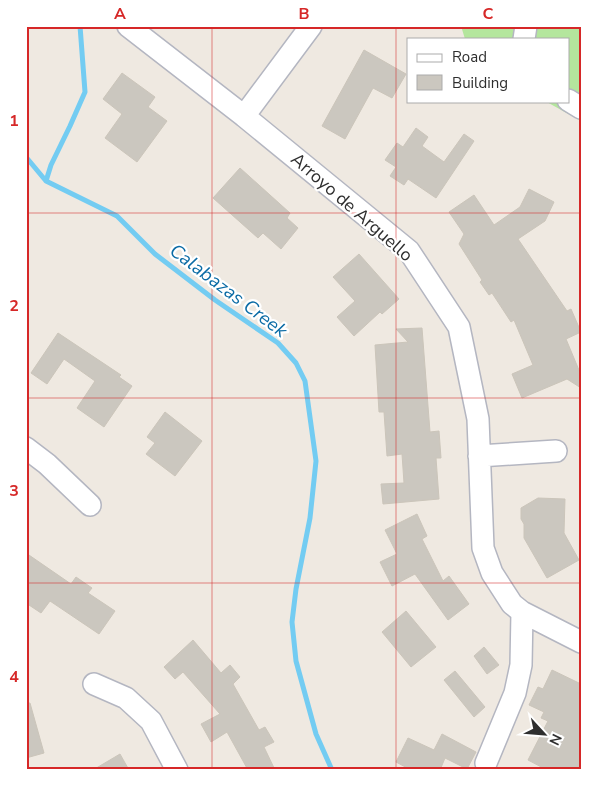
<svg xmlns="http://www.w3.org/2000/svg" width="607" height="796" font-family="'Nunito Sans',sans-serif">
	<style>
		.green { fill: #b4e69d }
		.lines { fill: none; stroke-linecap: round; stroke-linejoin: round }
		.stream { stroke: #73ccf2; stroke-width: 5 }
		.building { fill: #cbc7bf; stroke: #cbc5ba }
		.minor-casing { stroke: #b4b6c1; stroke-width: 24 }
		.minor { stroke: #fff; stroke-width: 21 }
		.grid { fill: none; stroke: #d62828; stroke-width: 1; stroke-opacity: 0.55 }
		.labels { text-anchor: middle; stroke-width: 4.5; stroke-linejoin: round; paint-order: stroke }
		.street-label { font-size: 18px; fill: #2e2e2e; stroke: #fff }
		.water-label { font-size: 19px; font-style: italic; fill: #0b6ba5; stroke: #fff }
		.neatline { fill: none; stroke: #d62828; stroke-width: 2 }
		.grid-label { font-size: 16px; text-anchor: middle; font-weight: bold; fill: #d62828 }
	</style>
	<rect width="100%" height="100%" fill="#efe9e1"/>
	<path class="green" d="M461 26H581V121L545 101H568V39H465Z"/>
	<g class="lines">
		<path class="stream" d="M26 157 46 181 117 216 155 254 215 300 278 343 296 363 305 381 316 461 310 518 296 589 292 622 296 661 316 734 332 770
			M46 181 51 165 70 126 85 92 80 26"/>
	</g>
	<path class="building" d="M364 50 406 74 392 98 373 88 345 139 322 126Z
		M122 73 155 97 148 107 167 121 137 162 105 138 122 114 103 99Z
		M416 128 428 137 422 146 444 162 464 134 474 141 436 198 408 179 404 185 390 176 396 167 385 160 397 143 403 147Z
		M240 168 290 213 287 218 298 228 281 249 263 233 258 238 213 198Z
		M529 189 554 202 545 221 518 239 567 311 571 309 581 332 566 339 581 375V388L567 379 522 398 512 374 533 365 514 320 511 322 492 293 489 295 480 282 482 280 459 244 464 234 449 212 474 195 494 225 520 207Z
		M359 254 399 299 382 314 380 312 354 336 337 317 355 301 333 277Z
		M422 328 430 432 439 431 441 458H436L439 499 383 504 381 484 404 483 402 454 387 456 384 412H379L375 345 408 342 396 329Z
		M58 333 121 375 119 377 132 386 104 427 77 408 95 381 64 359 47 384 31 373Z
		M165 412 202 441 175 476 146 454 155 443 147 437Z
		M538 498 565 499 564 533 579 560 547 578 524 538V524L521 519V508Z
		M417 514 427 536 422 539 443 581 449 576 469 604 448 620 415 574 392 586 380 562 397 554 385 530Z
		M26 553 71 584 76 577 92 588 88 593 115 611 99 634 50 601 41 613 26 603Z
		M406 611 436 647 411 667 382 632Z
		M193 640 221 673 230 665 240 677 233 684 259 730 265 727 274 742 264 747 275 770H248L227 732 211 742 201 724 220 714 183 672 175 679 164 667Z
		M484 647 499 665 487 674 474 656Z
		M552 670 581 684V770H547L528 760 548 721 541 718 544 712 529 705 538 687 543 689Z
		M455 671 485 707 474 717 444 680Z
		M26 703H30L44 753 26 758Z
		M442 734 476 752 467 769 445 758 440 770H411L396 762 408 738 434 750Z
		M120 754 129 770H93Z"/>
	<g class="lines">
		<defs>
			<path id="minor" d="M128 26 244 116 409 251 459 327 478 419 483 548 492 573 512 604 522 612 581 642
				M524 39 526 26
				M568 100 581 108
				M244 116 311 26
				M26 448 47 464 90 505
				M479 456 556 451
				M94 684 126 698 151 721 177 770
				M486 763 515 693 521 665 522 612"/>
		</defs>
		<use href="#minor" class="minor-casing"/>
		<use href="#minor" class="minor"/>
	</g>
	<path class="grid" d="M212 26V770M396 26V770M26 213H581M26 398H581M26 583H581"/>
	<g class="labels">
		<g class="street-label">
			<text transform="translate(352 207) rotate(41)" y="6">Arroyo de Arguello</text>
		</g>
		<g class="water-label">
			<text transform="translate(229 290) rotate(37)" y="7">Calabazas Creek</text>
		</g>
	</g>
	<rect width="607" height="796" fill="none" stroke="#ffffff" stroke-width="55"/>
	<rect x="407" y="38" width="162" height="65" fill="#ffffff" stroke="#ababab"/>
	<rect x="417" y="54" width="25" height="8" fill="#ffffff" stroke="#ababab"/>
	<text x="452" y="62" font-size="15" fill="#2e2e2e">Road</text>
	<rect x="417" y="75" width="25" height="15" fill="#cbc7bf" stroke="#ababab"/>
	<text x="452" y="88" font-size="15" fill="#2e2e2e">Building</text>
	<g transform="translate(544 734) rotate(116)" stroke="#ffffff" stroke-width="4" paint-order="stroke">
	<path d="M0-4L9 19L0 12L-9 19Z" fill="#2e2e2e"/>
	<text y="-8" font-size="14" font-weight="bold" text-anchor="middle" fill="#2e2e2e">N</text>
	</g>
	<rect x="28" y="28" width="552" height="740" class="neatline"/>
	<g class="grid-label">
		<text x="120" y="19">A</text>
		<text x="304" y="19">B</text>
		<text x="488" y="19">C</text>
		<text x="14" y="126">1</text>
		<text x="14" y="311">2</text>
		<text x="14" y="496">3</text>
		<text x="14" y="682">4</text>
	</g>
</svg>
